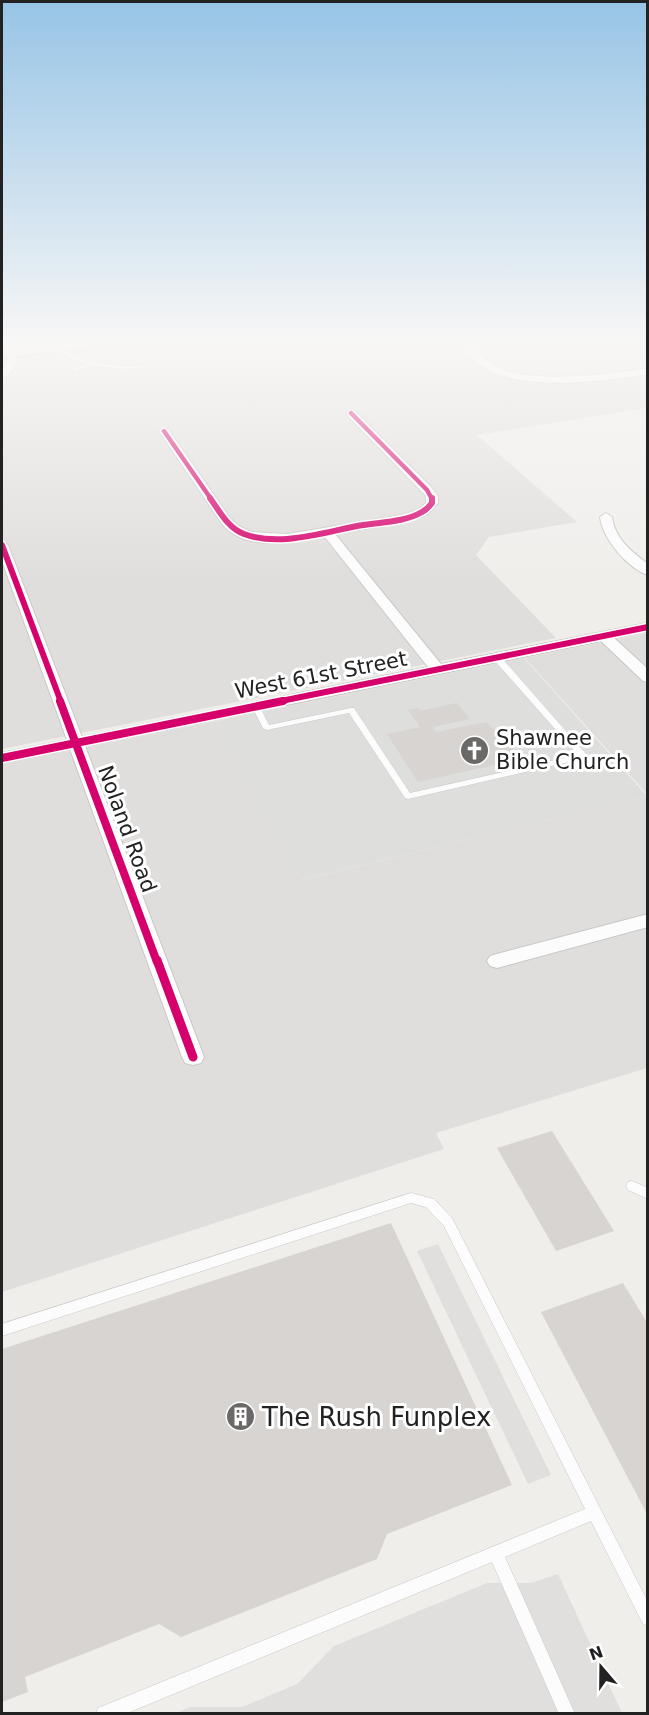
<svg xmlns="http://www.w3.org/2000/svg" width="649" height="1715" font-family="'DejaVu Sans',sans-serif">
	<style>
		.residential { fill: #dfdedc }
		.religious { fill: #dededc }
		.parking { fill: #e0dfde }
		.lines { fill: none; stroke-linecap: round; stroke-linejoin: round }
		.stream { stroke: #bfdbe3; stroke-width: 4 }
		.building { fill: #d7d4d2 }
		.service-casing { stroke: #c9c8c7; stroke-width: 1 }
		.minor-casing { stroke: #c9c8c7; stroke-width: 2 }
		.secondary-casing { stroke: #999a82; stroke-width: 2 }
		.service { fill: #fdfcfc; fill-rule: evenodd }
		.minor { fill: #fdfcfc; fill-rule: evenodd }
		.secondary { fill: #f4f4ed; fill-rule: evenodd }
		.cycleway-far3-casing { stroke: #fff; stroke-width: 7 }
		.cycleway-far2-casing { stroke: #fff; stroke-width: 9 }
		.cycleway-far1-casing { stroke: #fff; stroke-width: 11 }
		.cycleway-casing { stroke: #fff; stroke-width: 13 }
		.cycleway-far3 { stroke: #d6006c; stroke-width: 4.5 }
		.cycleway-far2 { stroke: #d6006c; stroke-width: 6 }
		.cycleway-far1 { stroke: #d6006c; stroke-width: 8 }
		.cycleway { stroke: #d6006c; stroke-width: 9 }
		.labels { text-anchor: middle; stroke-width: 6; stroke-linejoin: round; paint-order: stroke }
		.street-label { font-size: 21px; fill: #222; stroke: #fff }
		.poi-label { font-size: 21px; fill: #222; stroke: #fff; text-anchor: start }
		.near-poi-label { font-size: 26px; fill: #222; stroke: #fff; text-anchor: start }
	</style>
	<rect width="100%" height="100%" fill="#f0eeeb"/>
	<path class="residential" d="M159 340H647V408L477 435 577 522 489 537 476 555 556 638 2 749V358Z
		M647 633V794L525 658Z
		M216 721 301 880 647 796V1068L436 1133 444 1149 2 1292V764Z"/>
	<path class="religious" d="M524 658 647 796 300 880 216 721Z"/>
	<path class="parking" d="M438 1244 551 1475 528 1484 417 1251Z
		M558 1574 622 1713 174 1714 190 1707H242L297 1684 334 1646 487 1583H531Z"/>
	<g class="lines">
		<path class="stream" d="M2 344 11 345"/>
	</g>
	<path class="building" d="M457 703 470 719 433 727 436 732 487 722 492 728 503 733 513 745 510 746 514 751 511 752 517 760 418 782 387 734 420 727 408 710 418 708 420 711Z
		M552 1131 614 1231 556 1251 497 1148Z
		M391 1223 512 1485 387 1534 377 1559 181 1637 159 1624 25 1677 28 1692 2 1702V1349Z
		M623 1283 648 1324V1516L541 1312Z"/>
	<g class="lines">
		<defs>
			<path id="service" d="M54 346C61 349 68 353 75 356 96 365 118 367 141 366L143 367 141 368 119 369 92 365 75 371 73 370V369L86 364 72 359 52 348V347Z
				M494 656H500L586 754 587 756 586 758 408 799 405 798 349 713 267 730 263 728 252 707 253 705H259L269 725 351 708H354L410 793 578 755 494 660Z
				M632 1181 648 1188V1199L628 1190 626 1186 628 1182Z
				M411 1193 434 1199 452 1218 648 1602V1626L643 1624 591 1521 505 1557 575 1714H559L492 1562 125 1714H96L98 1708 585 1509 444 1226 426 1207 411 1203 2 1336V1324Z"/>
			<path id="minor" d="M472 340H480L477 347C493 392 611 374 648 368V374C607 381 485 399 467 347Z
				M8 350H14L17 363 10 373 2 379V371L7 363Z
				M351 410 355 411 431 487 438 496V503L428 514 416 519 335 534 441 664 648 623V631L614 638 648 669V682L643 681 601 641 85 746 204 1057 201 1063 193 1065 185 1063 182 1057 70 749 2 763V753L67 740 2 561V541L8 545 82 737 428 667 324 536C292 542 245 552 222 524L159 431 160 429H168L230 518 237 525 251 532 287 534 403 515 418 510 426 503V496L347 415V411Z
				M606 513 612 517C615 539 631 551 648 564V575C628 569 602 538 600 517Z
				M648 914V927L497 968 490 966 487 961 490 956 497 954Z"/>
			<path id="secondary" d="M92 340H127L121 344 2 358V350Z"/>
		</defs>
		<use href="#service" class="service-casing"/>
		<use href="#minor" class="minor-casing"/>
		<use href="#secondary" class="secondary-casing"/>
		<use href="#service" class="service"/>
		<use href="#minor" class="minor"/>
		<use href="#secondary" class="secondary"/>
		<defs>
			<path id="cycleway-far3" d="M351 413 427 490 432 499
				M164 431 211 499"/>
			<path id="cycleway-far2" d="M210 498C220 512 228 528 244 534 281 548 327 531 363 525 382 522 405 522 422 512 426 510 429 507 432 503V498
				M2 545 61 702
				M276 702 648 627"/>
			<path id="cycleway-far1" d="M60 701 157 962
				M2 758 283 701"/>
			<path id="cycleway" d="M157 960 193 1057"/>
		</defs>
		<use href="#cycleway-far3" class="cycleway-far3-casing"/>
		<use href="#cycleway-far2" class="cycleway-far2-casing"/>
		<use href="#cycleway-far1" class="cycleway-far1-casing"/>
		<use href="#cycleway" class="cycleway-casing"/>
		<use href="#cycleway-far3" class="cycleway-far3"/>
		<use href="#cycleway-far2" class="cycleway-far2"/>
		<use href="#cycleway-far1" class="cycleway-far1"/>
		<use href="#cycleway" class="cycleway"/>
	</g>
	<linearGradient id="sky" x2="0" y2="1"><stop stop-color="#97c4e6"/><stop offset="0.59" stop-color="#f8f7f6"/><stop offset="1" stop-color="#f8f7f6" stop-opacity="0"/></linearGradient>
	<rect width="649" height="580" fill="url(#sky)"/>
	<defs>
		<symbol id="church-disc" viewBox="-11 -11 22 22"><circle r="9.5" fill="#6a6968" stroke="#fff"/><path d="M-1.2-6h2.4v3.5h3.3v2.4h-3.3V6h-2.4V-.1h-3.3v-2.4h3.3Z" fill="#fff"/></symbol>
		<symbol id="building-disc" viewBox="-11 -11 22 22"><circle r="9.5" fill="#6a6968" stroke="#fff"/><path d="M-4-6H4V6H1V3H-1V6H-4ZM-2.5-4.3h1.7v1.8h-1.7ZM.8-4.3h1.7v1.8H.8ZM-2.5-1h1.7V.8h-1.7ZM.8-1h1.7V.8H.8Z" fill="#fff"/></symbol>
	</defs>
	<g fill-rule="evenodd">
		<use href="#church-disc" x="458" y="734" width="33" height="33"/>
		<use href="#building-disc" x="224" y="1400" width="33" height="33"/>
	</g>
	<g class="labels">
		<g class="street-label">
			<text transform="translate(321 675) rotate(-11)" y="7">West 61st Street</text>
			<text transform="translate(127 829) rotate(70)" y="7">Noland Road</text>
		</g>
		<g class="poi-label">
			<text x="496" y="745">Shawnee<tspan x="496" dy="24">Bible Church</tspan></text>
		</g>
		<g class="near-poi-label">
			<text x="262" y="1426">The Rush Funplex</text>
		</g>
	</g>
	<rect width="649" height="1715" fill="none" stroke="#222222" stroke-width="6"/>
	<g transform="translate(601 1667) rotate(340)" stroke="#ffffff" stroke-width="4.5" paint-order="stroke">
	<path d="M0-4.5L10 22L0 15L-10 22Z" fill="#222222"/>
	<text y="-9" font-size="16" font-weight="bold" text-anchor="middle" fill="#222222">N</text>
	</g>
</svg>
